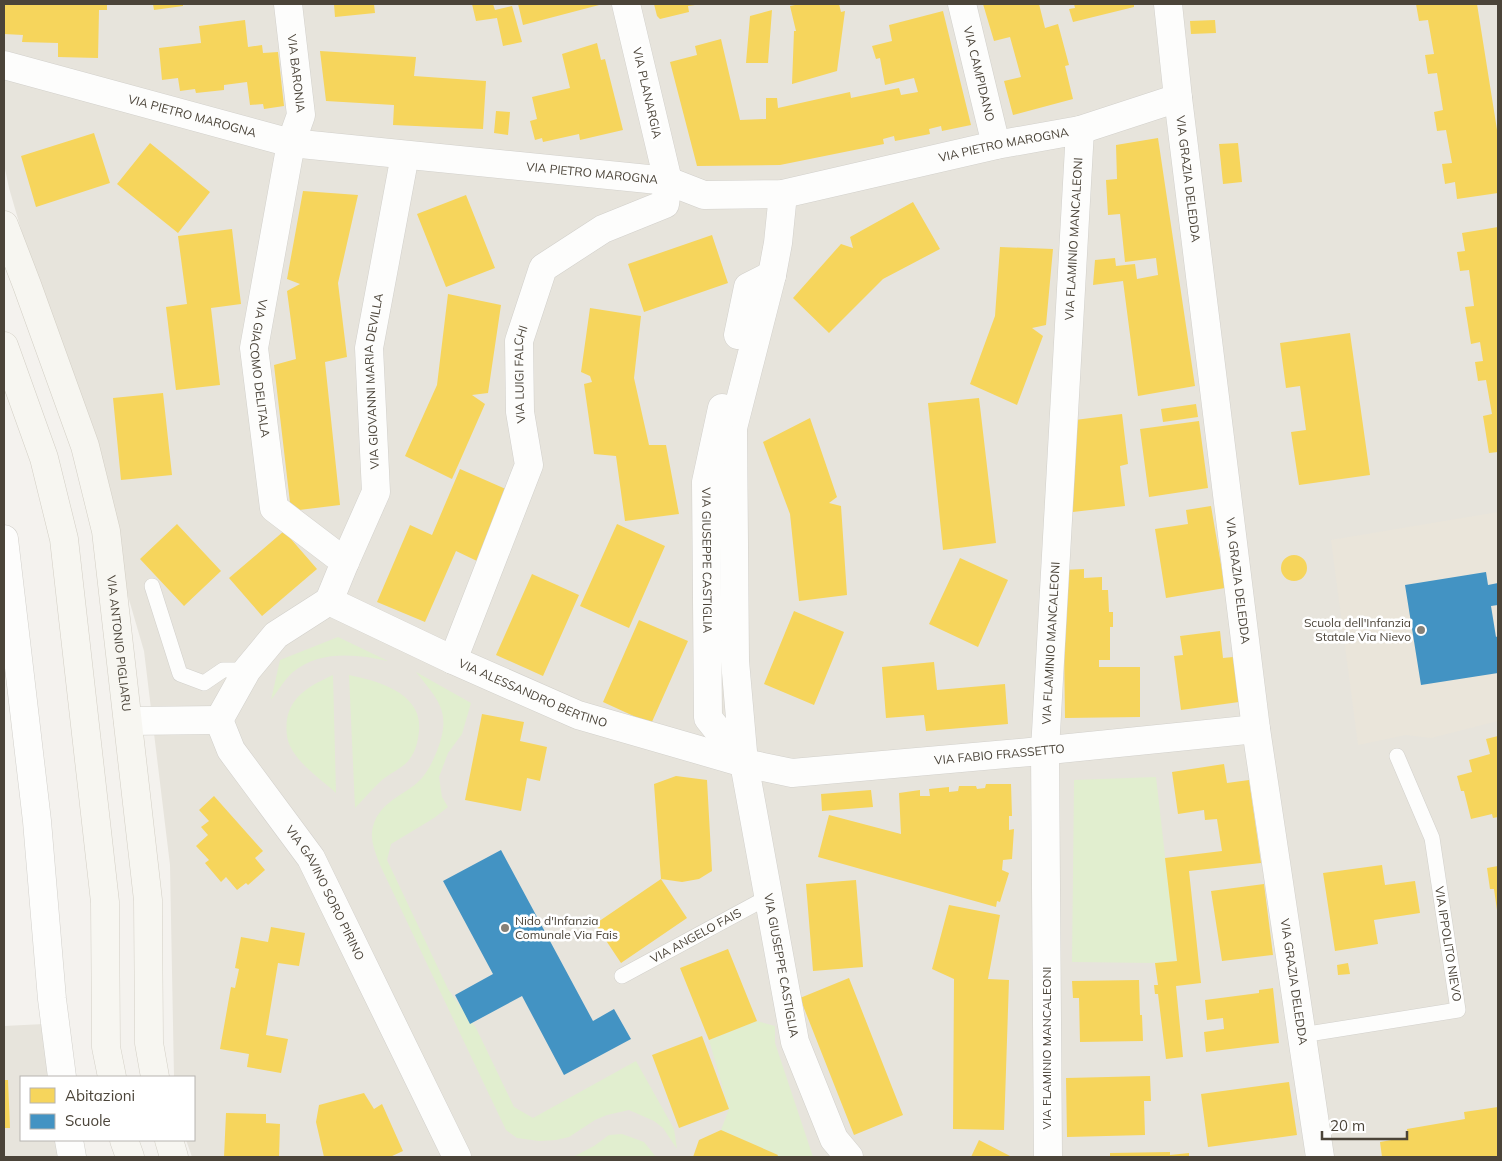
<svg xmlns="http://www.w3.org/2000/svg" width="1502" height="1161" font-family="Mulish,sans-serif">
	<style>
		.residential { fill: #e7e4dc }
		.education { fill: #eae5da }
		.green { fill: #e1eecf }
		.homes { fill: #f6d55c }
		.schools { fill: #4393c3 }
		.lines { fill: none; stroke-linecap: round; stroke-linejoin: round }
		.service-casing { stroke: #d2d0cb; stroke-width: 16 }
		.minor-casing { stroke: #d2d0cb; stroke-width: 29 }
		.tertiary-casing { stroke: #d2d0cb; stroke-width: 29 }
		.secondary-casing { stroke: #d3cfc5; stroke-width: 29 }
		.service { stroke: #fdfdfc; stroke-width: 15 }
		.minor { stroke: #fdfdfc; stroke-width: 28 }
		.tertiary { stroke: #fdfdfc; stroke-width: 28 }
		.secondary { stroke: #f7f6f1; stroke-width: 28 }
		.poi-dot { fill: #868178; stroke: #fff; stroke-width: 2 }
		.labels { text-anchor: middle; stroke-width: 5; stroke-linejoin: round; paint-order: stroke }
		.street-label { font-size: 12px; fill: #4b4439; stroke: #fff }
		.poi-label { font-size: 12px; fill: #4b4439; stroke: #fff; text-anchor: end }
	</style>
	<rect width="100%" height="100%" fill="#f4f2ee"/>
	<path class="residential" d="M4 4H1498V1157H192L186 1140H194V1077H174L170 865 144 651 9 188 4 164Z
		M44 1024 48 1077H21V1140H56L58 1157H4V1026Z"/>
	<path class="education" d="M1498 512V721L1431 738 1406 735 1358 745 1331 540Z"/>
	<path class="green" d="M338 637 388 661C356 654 320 650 293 672 285 679 278 691 271 700L280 660Z
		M416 672 471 703 462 734 448 753 439 777 442 797 448 807 434 818 391 844 387 860 448 989 476 1028 514 1107 533 1118 636 1061 674 1129 677 1149 663 1128 654 1121 629 1110 607 1115 595 1120 569 1137 556 1140 539 1141 517 1138 506 1130 380 865C376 854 371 843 372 832 376 804 399 798 417 783 427 774 432 763 437 751 452 712 439 701 416 672Z
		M333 675 336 793C321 779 299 765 290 746 286 738 286 727 287 719 292 694 312 685 333 675Z
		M349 675C378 681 423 693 419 731 418 741 416 751 409 760 403 768 390 773 382 780 372 789 364 799 355 808Z
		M1156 777 1177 961 1155 963 1072 962 1074 780Z
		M757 1021 775 1026V1043L813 1157H777L778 1155 721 1130 729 1109 709 1040Z
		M622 1134 644 1142 656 1157H573L594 1146 609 1135Z"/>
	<path class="homes" d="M4 4H107V10H99L98 58 58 57V43L22 42 23 35 4 34Z
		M153 4H183V6L154 10Z
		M334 4H374L375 13 335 17Z
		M472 4H493L495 10 512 6 522 42 503 46 497 18 476 21Z
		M518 4H603L523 25Z
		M654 4H695V5L688 6 689 12 660 19 657 16Z
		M800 4H839L841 12 845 11 837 71 792 84 794 31H796L790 6Z
		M983 4H1039L1045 28 1058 24 1069 65 1065 66 1073 99 1013 115 1004 81 1021 77 1010 37 994 41Z
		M1074 4H1134V7L1073 22 1069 9 1075 8Z
		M1416 4H1477L1498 136V193L1457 199 1455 182 1445 184 1442 164 1452 163 1446 130 1437 131 1434 112 1443 110 1437 73 1428 74 1425 55 1434 54 1428 20 1419 21Z
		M772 10 768 63H746L750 16Z
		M943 11 971 125 942 131 941 126 929 129 930 134 895 141 894 136 883 139 884 144 780 165 697 166 670 62 697 55 695 46 721 39 740 120 766 119V98H777L778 108 850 92 851 98 899 88 901 95 918 92 914 78 885 85 880 58 876 59 872 46 892 41 889 25Z
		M245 20 248 47 262 45 263 53 278 52 284 106 264 109 263 104 250 105 247 82 224 85V90L196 93 195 89 180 91 178 78 162 80 159 48 201 43 199 26Z
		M1215 20 1216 33 1191 34 1190 21Z
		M597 43 601 60 605 59 623 130 580 140 579 134 543 142 542 138 535 140 530 121 537 119 532 97 570 88 562 54Z
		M320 51 416 57 414 76 486 81 483 129 393 125 394 105 326 101Z
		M496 111 510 112 508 135 494 133Z
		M94 133 110 183 36 207 21 156Z
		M1158 138 1195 386 1138 396 1123 281 1093 285 1095 260 1115 258 1116 266 1135 264 1137 279 1158 275 1156 258 1125 262 1120 214 1108 215 1106 180 1117 179 1116 145Z
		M150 143 210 192 178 233 117 184Z
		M1238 143 1242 182 1223 184 1219 144Z
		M303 191 358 195 338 283 347 357 325 362 340 505 291 511 274 365 296 359 287 291 300 284 287 279Z
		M466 195 495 268 446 287 417 214Z
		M913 202 940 249 883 279 829 333 793 298 841 244 853 248 850 237Z
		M1498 227V452L1489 453 1483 416 1492 414 1486 380 1478 381 1475 362 1483 361 1480 342 1471 344 1465 307 1474 306 1469 270 1460 271 1457 252 1465 251 1462 233Z
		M232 229 241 304 211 308 220 385 176 390 166 307 187 304 178 236Z
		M712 235 728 283 644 312 628 264Z
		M1000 247 1053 249 1046 325 1032 328 1043 336 1017 405 970 384 995 316Z
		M448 294 501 305 488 393 472 395 485 404 452 479 405 456 437 385Z
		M590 308 641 316 634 378 649 445H666L679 514 625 521 616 456 594 454 584 384 592 382 590 376 581 372Z
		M1350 333 1370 475 1299 485 1291 432 1306 430 1300 386 1286 388 1280 343Z
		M163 393 172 475 121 480 113 398Z
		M979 398 996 543 943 550 928 403Z
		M1196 404 1198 417 1163 422 1161 409Z
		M1122 414 1128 464 1120 466 1125 506 1064 513 1075 420Z
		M810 418 837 497 829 503 841 506 847 595 799 601 790 514 763 442Z
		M1199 421 1208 488 1149 497 1140 429Z
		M460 469 508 490 477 561 456 551 425 622 377 602 410 525 432 535Z
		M1211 506 1225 588 1166 598 1155 529 1188 524 1186 510Z
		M177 524 221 571 184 606 140 559Z
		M617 524 665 546 629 628 580 606Z
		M284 531 317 569 262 616 229 578Z
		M1281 568a13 13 0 1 1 26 0a13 13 0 1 1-26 0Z
		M960 558 1008 580 978 647 929 624Z
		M1084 569V578L1102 577V590H1108L1109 612H1113V627H1110V660H1099V667H1140V717L1065 718 1063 570Z
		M532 574 579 595 543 676 496 655Z
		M794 611 844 632 814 705 764 684Z
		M639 620 688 641 651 724 603 702Z
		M1220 631 1223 658 1233 657 1239 702 1181 710 1174 656 1183 655 1180 636Z
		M934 662 937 690 1005 684 1008 724 926 731 924 715 886 718 882 667Z
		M482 714 524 722 520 741 547 747 540 781 527 778 521 811 465 800Z
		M1498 736V817L1493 818 1492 814 1471 819 1464 791H1461L1457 776 1472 772 1469 760 1490 754 1486 739Z
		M1224 764 1227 783 1249 780 1261 863 1189 871 1201 983 1176 986 1183 1057 1166 1059 1158 994H1155L1154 985H1158L1155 963 1177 961 1165 858 1222 851 1217 819 1205 820 1204 810 1178 814 1172 772Z
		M676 776 707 780 712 871 699 879 682 882 661 879 654 784Z
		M986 784H1011L1012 816H1009V830L1014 829 1012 859 1003 860 1002 870 1009 873 1000 902 997 901 996 907 818 857 829 815 901 834 899 793 920 790V796H930L929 789 949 787V792L958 791 959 786H976L977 789 985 788Z
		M871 790 873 807 822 811 821 794Z
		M214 796 263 851 255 858 265 870 248 885 246 883 237 890 226 877 221 882 205 863 209 860 196 846 208 835 201 827 209 821 199 810Z
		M1382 865 1385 885 1415 881 1420 913 1374 920 1378 944 1335 951 1323 873Z
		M1498 866V910H1497L1494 889H1490L1487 868Z
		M661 879 687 918 621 963 595 924Z
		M856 880 863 967 813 971 806 884Z
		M1264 884 1273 955 1222 961 1211 891Z
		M949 905 1000 915 988 979 1009 980 1004 1130 953 1129 954 979 932 969Z
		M271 927 305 933 299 966 278 963 266 1035 288 1039 281 1073 247 1067 249 1054 220 1049 231 987 235 988 239 969 235 968 241 937 268 942Z
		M728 949 757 1021 709 1040 680 968Z
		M1348 963 1350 974 1338 975 1337 965Z
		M849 978 903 1115 854 1135 800 998Z
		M1139 980 1140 1015H1142L1143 1041 1080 1042 1079 998H1073L1072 981Z
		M1273 988 1279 1043 1206 1052 1204 1032 1224 1029 1223 1018 1207 1020 1205 1000 1259 993V990Z
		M702 1036 729 1109 679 1128 652 1055Z
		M1150 1076 1151 1101H1144L1145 1135 1067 1137 1066 1078Z
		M4 1080H8L10 1128H4Z
		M1289 1082 1297 1135 1208 1147 1201 1094Z
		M364 1093 374 1109 382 1104 403 1151 390 1157H324L316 1122 319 1105Z
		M1498 1107V1157H1382L1380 1142 1408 1137 1407 1129 1465 1119 1464 1112Z
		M226 1113 266 1114V1123L280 1124 279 1157H224Z
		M721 1130 778 1155 777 1157H693L699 1140Z
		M979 1140 1012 1157H971Z
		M1170 1152V1155L1189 1153V1157H1110V1153Z"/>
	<path class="schools" d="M1486 572 1488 585 1498 583V605L1491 606 1496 637 1498 636V673L1421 685 1405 585Z
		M501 850 593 1021 614 1009 631 1039 564 1075 522 996 470 1024 455 995 493 974 443 881Z"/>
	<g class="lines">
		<defs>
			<g id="service">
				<path d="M152 586 180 674 204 683 223 670H247"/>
				<path id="s1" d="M622 976 768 897"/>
				<path d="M1302 1035 1458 1010 1432 838 1397 756"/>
			</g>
			<g id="minor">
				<path id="s2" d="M288 4 301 115 291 143 254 348 274 508 345 562"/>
				<path id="s3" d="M962 4 996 145"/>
				<path id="s4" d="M4 65 291 143 668 181 704 195 783 194 996 145 1080 130 1178 98"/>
				<path id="s5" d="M783 194 778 243 772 275 733 428 735 661 744 763 795 1042 834 1139 849 1157"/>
				<path d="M738 335 748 287 772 275"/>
				<path id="s6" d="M722 408 706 482 708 718 744 763"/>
				<path d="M4 539 37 821 52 999 62 1077"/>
				<path id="s7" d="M329 601 453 660 578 715 744 763 792 773 1030 752 1256 729"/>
				<path id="s8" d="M329 601 345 562 376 492 369 348 405 155"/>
				<path id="s9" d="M453 660 529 465 520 412 519 341 543 268 603 229 665 204 668 181 626 4"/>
				<path id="s10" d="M219 720 231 750 311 858 457 1157"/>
				<path d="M219 720 247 670 276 635 329 601"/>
				<path d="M128 721 219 720"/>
				<path d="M69 1140 72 1157"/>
				<path id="s11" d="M1048 1157 1045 750 1080 130"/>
			</g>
			<g id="tertiary">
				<path id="s12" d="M1168 4 1178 98 1256 729 1320 1157"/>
			</g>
			<g id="secondary">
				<path id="s13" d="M4 225 27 285 85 446 106 531 148 900 149 1043 155 1077"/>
				<path d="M4 346 44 458 64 539 105 902 106 1047 112 1077"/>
				<path d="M124 1140 130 1157"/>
				<path d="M169 1140 174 1157"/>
			</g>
		</defs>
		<use href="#service" class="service-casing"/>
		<use href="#minor" class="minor-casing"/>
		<use href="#tertiary" class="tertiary-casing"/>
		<use href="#secondary" class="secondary-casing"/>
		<use href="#service" class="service"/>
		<use href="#minor" class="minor"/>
		<use href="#tertiary" class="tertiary"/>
		<use href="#secondary" class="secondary"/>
	</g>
	<g class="poi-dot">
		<circle cx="1421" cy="630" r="5"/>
		<circle cx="505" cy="928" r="5"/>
	</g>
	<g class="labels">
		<g class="street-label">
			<text dy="4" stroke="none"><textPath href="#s2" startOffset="70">VIA BARONIA</textPath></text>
			<text dy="4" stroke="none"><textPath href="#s3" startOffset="72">VIA CAMPIDANO</textPath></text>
			<text transform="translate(647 93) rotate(77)" y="4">VIA PLANARGIA</text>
			<text dy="4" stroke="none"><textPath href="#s4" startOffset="195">VIA PIETRO MAROGNA</textPath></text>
			<text dy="4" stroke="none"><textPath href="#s4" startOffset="1020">VIA PIETRO MAROGNA</textPath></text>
			<text dy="4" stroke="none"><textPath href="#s4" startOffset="600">VIA PIETRO MAROGNA</textPath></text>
			<text dy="4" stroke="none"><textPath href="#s12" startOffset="176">VIA GRAZIA DELEDDA</textPath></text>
			<text dy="4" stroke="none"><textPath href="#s11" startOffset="919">VIA FLAMINIO MANCALEONI</textPath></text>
			<text dy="4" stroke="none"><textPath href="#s2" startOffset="370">VIA GIACOMO DELITALA</textPath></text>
			<text dy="4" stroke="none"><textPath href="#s9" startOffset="301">VIA LUIGI FALCHI</textPath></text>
			<text dy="4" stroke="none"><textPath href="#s8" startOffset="230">VIA GIOVANNI MARIA DEVILLA</textPath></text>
			<text dy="4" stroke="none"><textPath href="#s6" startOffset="154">VIA GIUSEPPE CASTIGLIA</textPath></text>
			<text dy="4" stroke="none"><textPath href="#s12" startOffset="581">VIA GRAZIA DELEDDA</textPath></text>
			<text dy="4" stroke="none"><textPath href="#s13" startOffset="436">VIA ANTONIO PIGLIARU</textPath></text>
			<text dy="4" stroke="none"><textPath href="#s11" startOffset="514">VIA FLAMINIO MANCALEONI</textPath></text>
			<text dy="4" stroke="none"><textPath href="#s7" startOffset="224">VIA ALESSANDRO BERTINO</textPath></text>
			<text dy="4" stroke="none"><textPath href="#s7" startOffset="704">VIA FABIO FRASSETTO</textPath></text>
			<text dy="4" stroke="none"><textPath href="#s10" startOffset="204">VIA GAVINO SORO PIRINO</textPath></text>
			<text dy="4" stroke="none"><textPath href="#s1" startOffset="84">VIA ANGELO FAIS</textPath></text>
			<text transform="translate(1448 944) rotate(81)" y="4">VIA IPPOLITO NIEVO</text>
			<text dy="4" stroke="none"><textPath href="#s5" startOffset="781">VIA GIUSEPPE CASTIGLIA</textPath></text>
			<text dy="4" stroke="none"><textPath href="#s12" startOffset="986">VIA GRAZIA DELEDDA</textPath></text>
			<text transform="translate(1047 1048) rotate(-90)" y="4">VIA FLAMINIO MANCALEONI</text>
		</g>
		<g class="poi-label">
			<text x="1411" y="627">Scuola dell'Infanzia<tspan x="1411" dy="14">Statale Via Nievo</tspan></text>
			<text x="515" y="925" text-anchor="start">Nido d'Infanzia<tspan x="515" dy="14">Comunale Via Fais</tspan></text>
		</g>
	</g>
	<rect width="1502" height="1161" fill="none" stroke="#4b4439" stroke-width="10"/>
	<rect x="20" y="1076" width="175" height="65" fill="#ffffff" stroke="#b7b4b0"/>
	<rect x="30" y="1088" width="25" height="15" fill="#f6d55c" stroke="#b7b4b0"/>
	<text x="65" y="1101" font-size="15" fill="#4b4439">Abitazioni</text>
	<rect x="30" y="1114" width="25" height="15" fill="#4393c3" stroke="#b7b4b0"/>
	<text x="65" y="1126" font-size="15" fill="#4b4439">Scuole</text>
	<path d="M1322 1131v8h85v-8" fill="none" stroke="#4b4439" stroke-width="2.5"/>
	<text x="1330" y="1131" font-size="15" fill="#4b4439" stroke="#ffffff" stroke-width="4" paint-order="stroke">20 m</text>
</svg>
